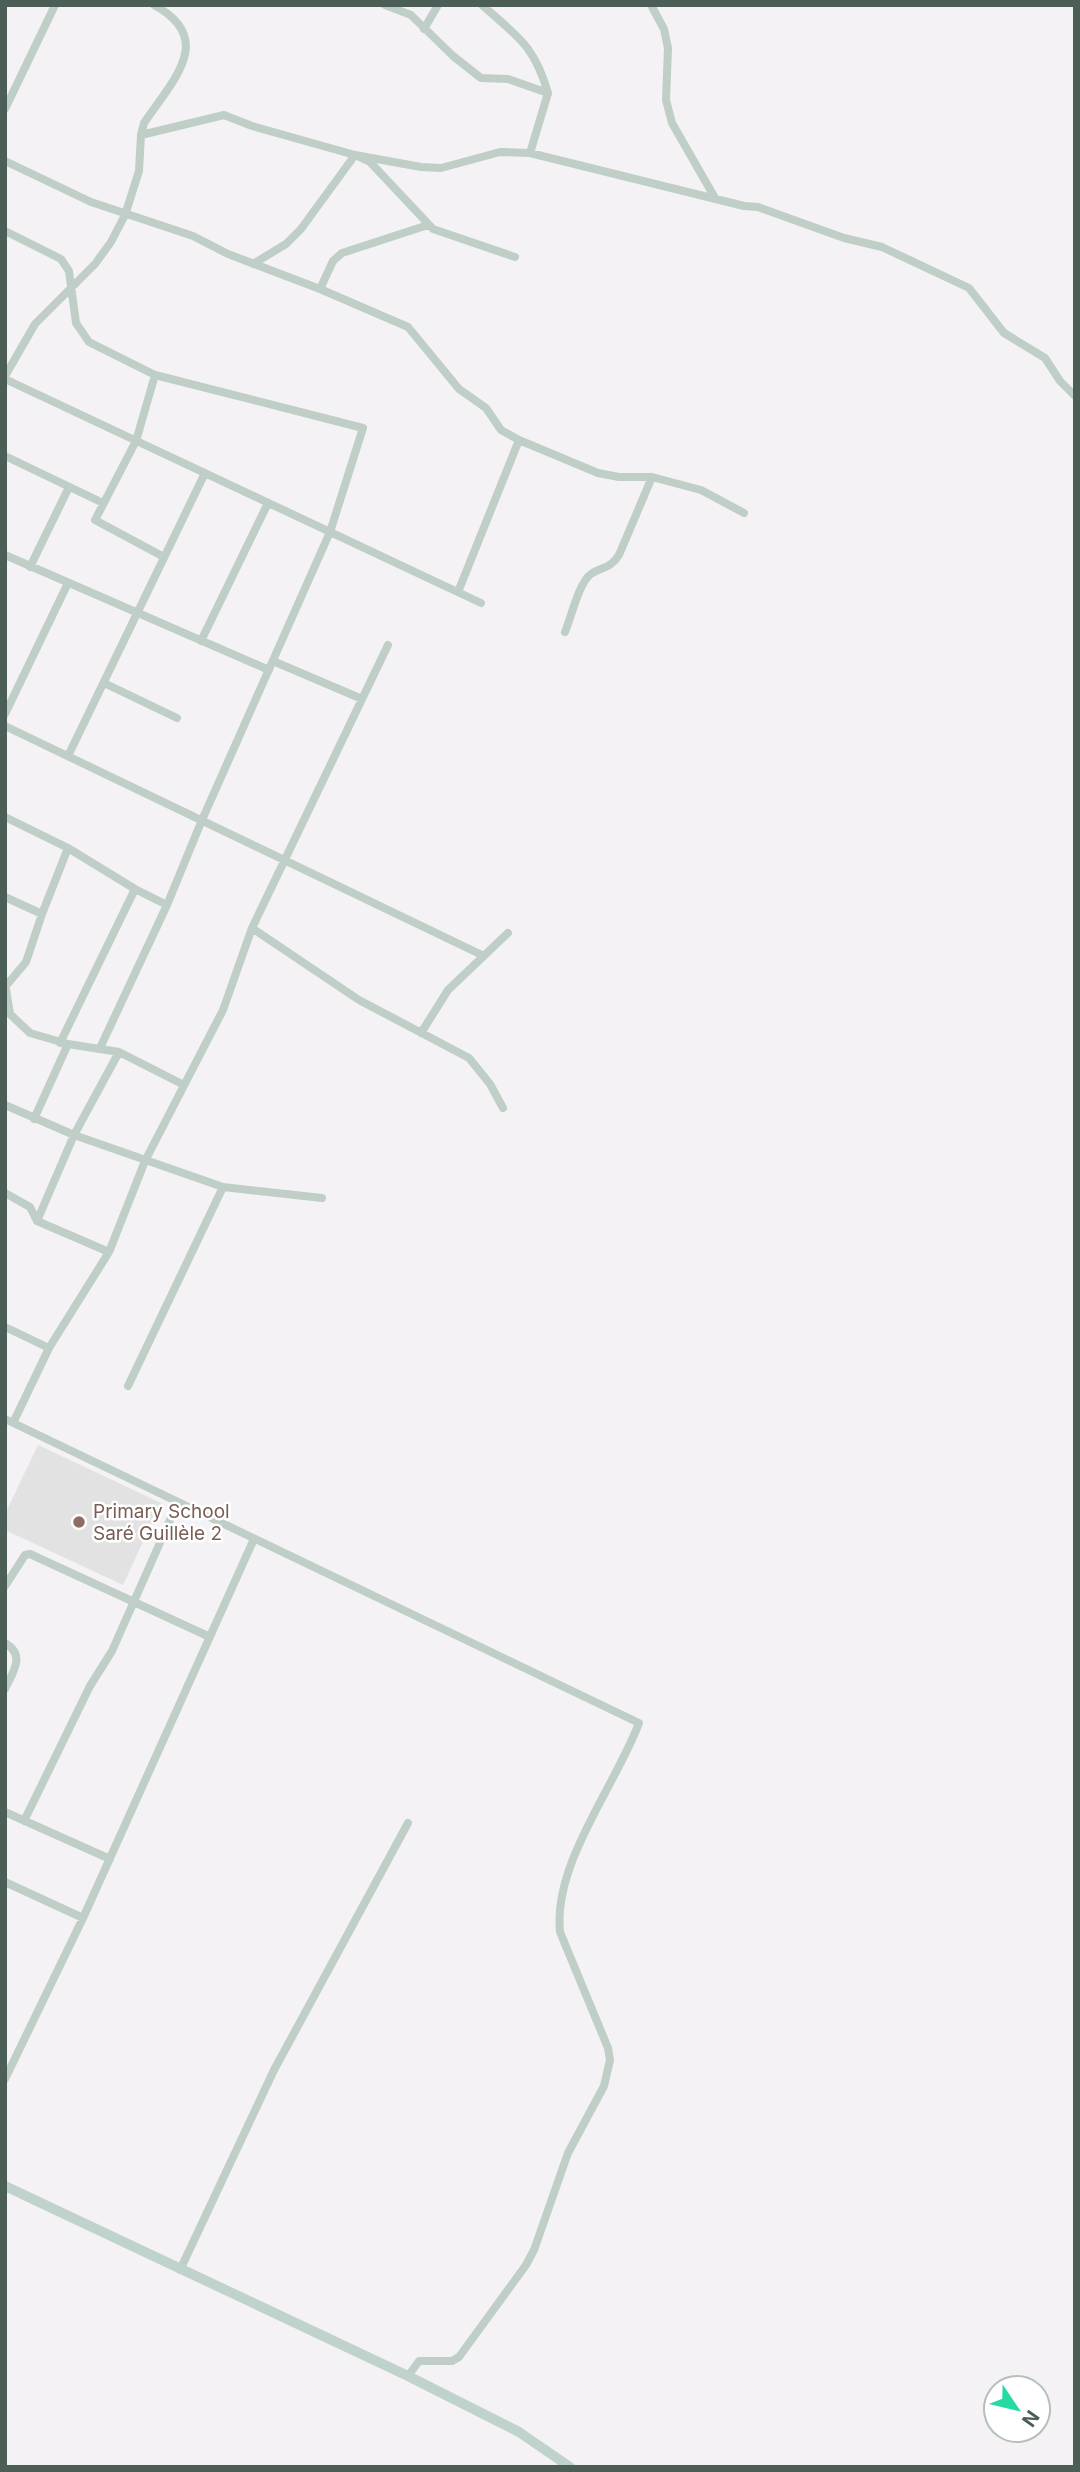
<svg xmlns="http://www.w3.org/2000/svg" width="1080" height="2472" font-family="Inter,sans-serif">
	<style>
		.education { fill: #e2e2e3 }
		.lines { fill: none; stroke-linecap: round; stroke-linejoin: round }
		.street { stroke: #bfcec7; stroke-width: 8 }
		.secondary { stroke: #c0d2cc; stroke-width: 10 }
		.education-dot { fill: #8d6e63; stroke: #fff; stroke-width: 2.5 }
		.labels { text-anchor: middle; stroke-width: 5; stroke-linejoin: round; paint-order: stroke }
		.education-label { font-size: 19px; fill: #785e54; stroke: #fff; text-anchor: start }
	</style>
	<rect width="100%" height="100%" fill="#f4f2f4"/>
	<path class="education" d="M38 1445 161 1503 123 1585 5 1530V1514Z"/>
	<g class="lines">
		<path class="street" d="M385 5 411 15 453 56 481 78 508 79 548 93 530 153 744 206 758 207 844 238 882 247 969 288 1004 333 1045 358 1060 381 1075 396
			M482 5C518 37 534 45 548 93
			M651 5 664 29 668 48 666 100 672 123 715 198
			M424 29 438 5
			M5 109 55 5
			M141 135 224 115 252 126 355 155 370 162 433 229 515 257
			M5 161 91 202 193 236 228 254 320 289 408 327 459 389 486 408 501 430 519 440
			M5 231 61 259 69 271 76 323 89 342 155 375 363 428 330 532 202 820 167 905 100 1048
			M253 264 286 244 301 229 355 155 421 167 441 168 500 152 530 153
			M320 289 333 261 342 253 428 225
			M155 375 136 441 95 520 164 557
			M5 376 35 324 95 264 111 242 125 215 139 171 141 135 144 123C172 81 217 39 154 5
			M5 379 481 603
			M5 456 103 503
			M5 555 269 670
			M30 567 69 487
			M458 592 519 440 598 473 619 477H652L701 490 744 513
			M565 632C571 618 579 582 591 574 603 566 609 570 619 555L652 477
			M201 641 268 503
			M273 661 362 699
			M104 683 177 718
			M5 714 68 583
			M5 726 484 956
			M68 756 205 473
			M5 817 68 848 135 889 167 905
			M5 897 42 914
			M252 928 359 1000 469 1058 490 1084 503 1108
			M5 983 10 1014 30 1033 68 1044 119 1052 184 1085
			M5 987 26 962 42 914 68 848
			M421 1033 448 990 508 933
			M60 1043 135 889
			M5 1105 74 1135 223 1187 322 1198
			M34 1119 68 1044
			M5 1193 30 1207 37 1221 109 1252
			M37 1221 74 1135 119 1052
			M5 1327 49 1348
			M128 1386 223 1187
			M5 1419 639 1723C615 1787 553 1863 560 1932L608 2048 610 2060 604 2086 568 2153 534 2250 526 2265 459 2357 452 2361H419L408 2376
			M13 1423 49 1348 109 1252 145 1161 223 1010 252 928 388 645
			M5 1586 25 1555 30 1554 210 1637
			M5 1643C26 1655 13 1672 5 1689
			M5 1812 110 1859
			M24 1821 90 1686 112 1651 178 1502
			M5 1882 83 1918
			M5 2079 83 1918 254 1539
			M180 2270 274 2070 408 1823"/>
		<path class="secondary" d="M5 2186 408 2376 519 2432 570 2467"/>
	</g>
	<circle class="education-dot" cx="79" cy="1522" r="7"/>
	<g class="labels">
		<g class="education-label">
			<text x="93" y="1518">Primary School<tspan x="93" dy="22">Saré Guillèle 2</tspan></text>
		</g>
	</g>
	<rect width="1080" height="2472" fill="none" stroke="#4b5f57" stroke-width="14"/>
	<g transform="translate(1017 2409) rotate(125)"><circle r="33" fill="#ffffff" stroke="#b7bfbc" stroke-width="2"/>
	<path d="M0-5L12 26L0 18L-12 26Z" fill="#26dba3"/>
	<text y="-10" font-size="19" font-weight="bold" text-anchor="middle" fill="#4b5f57">N</text>
	</g>
</svg>
